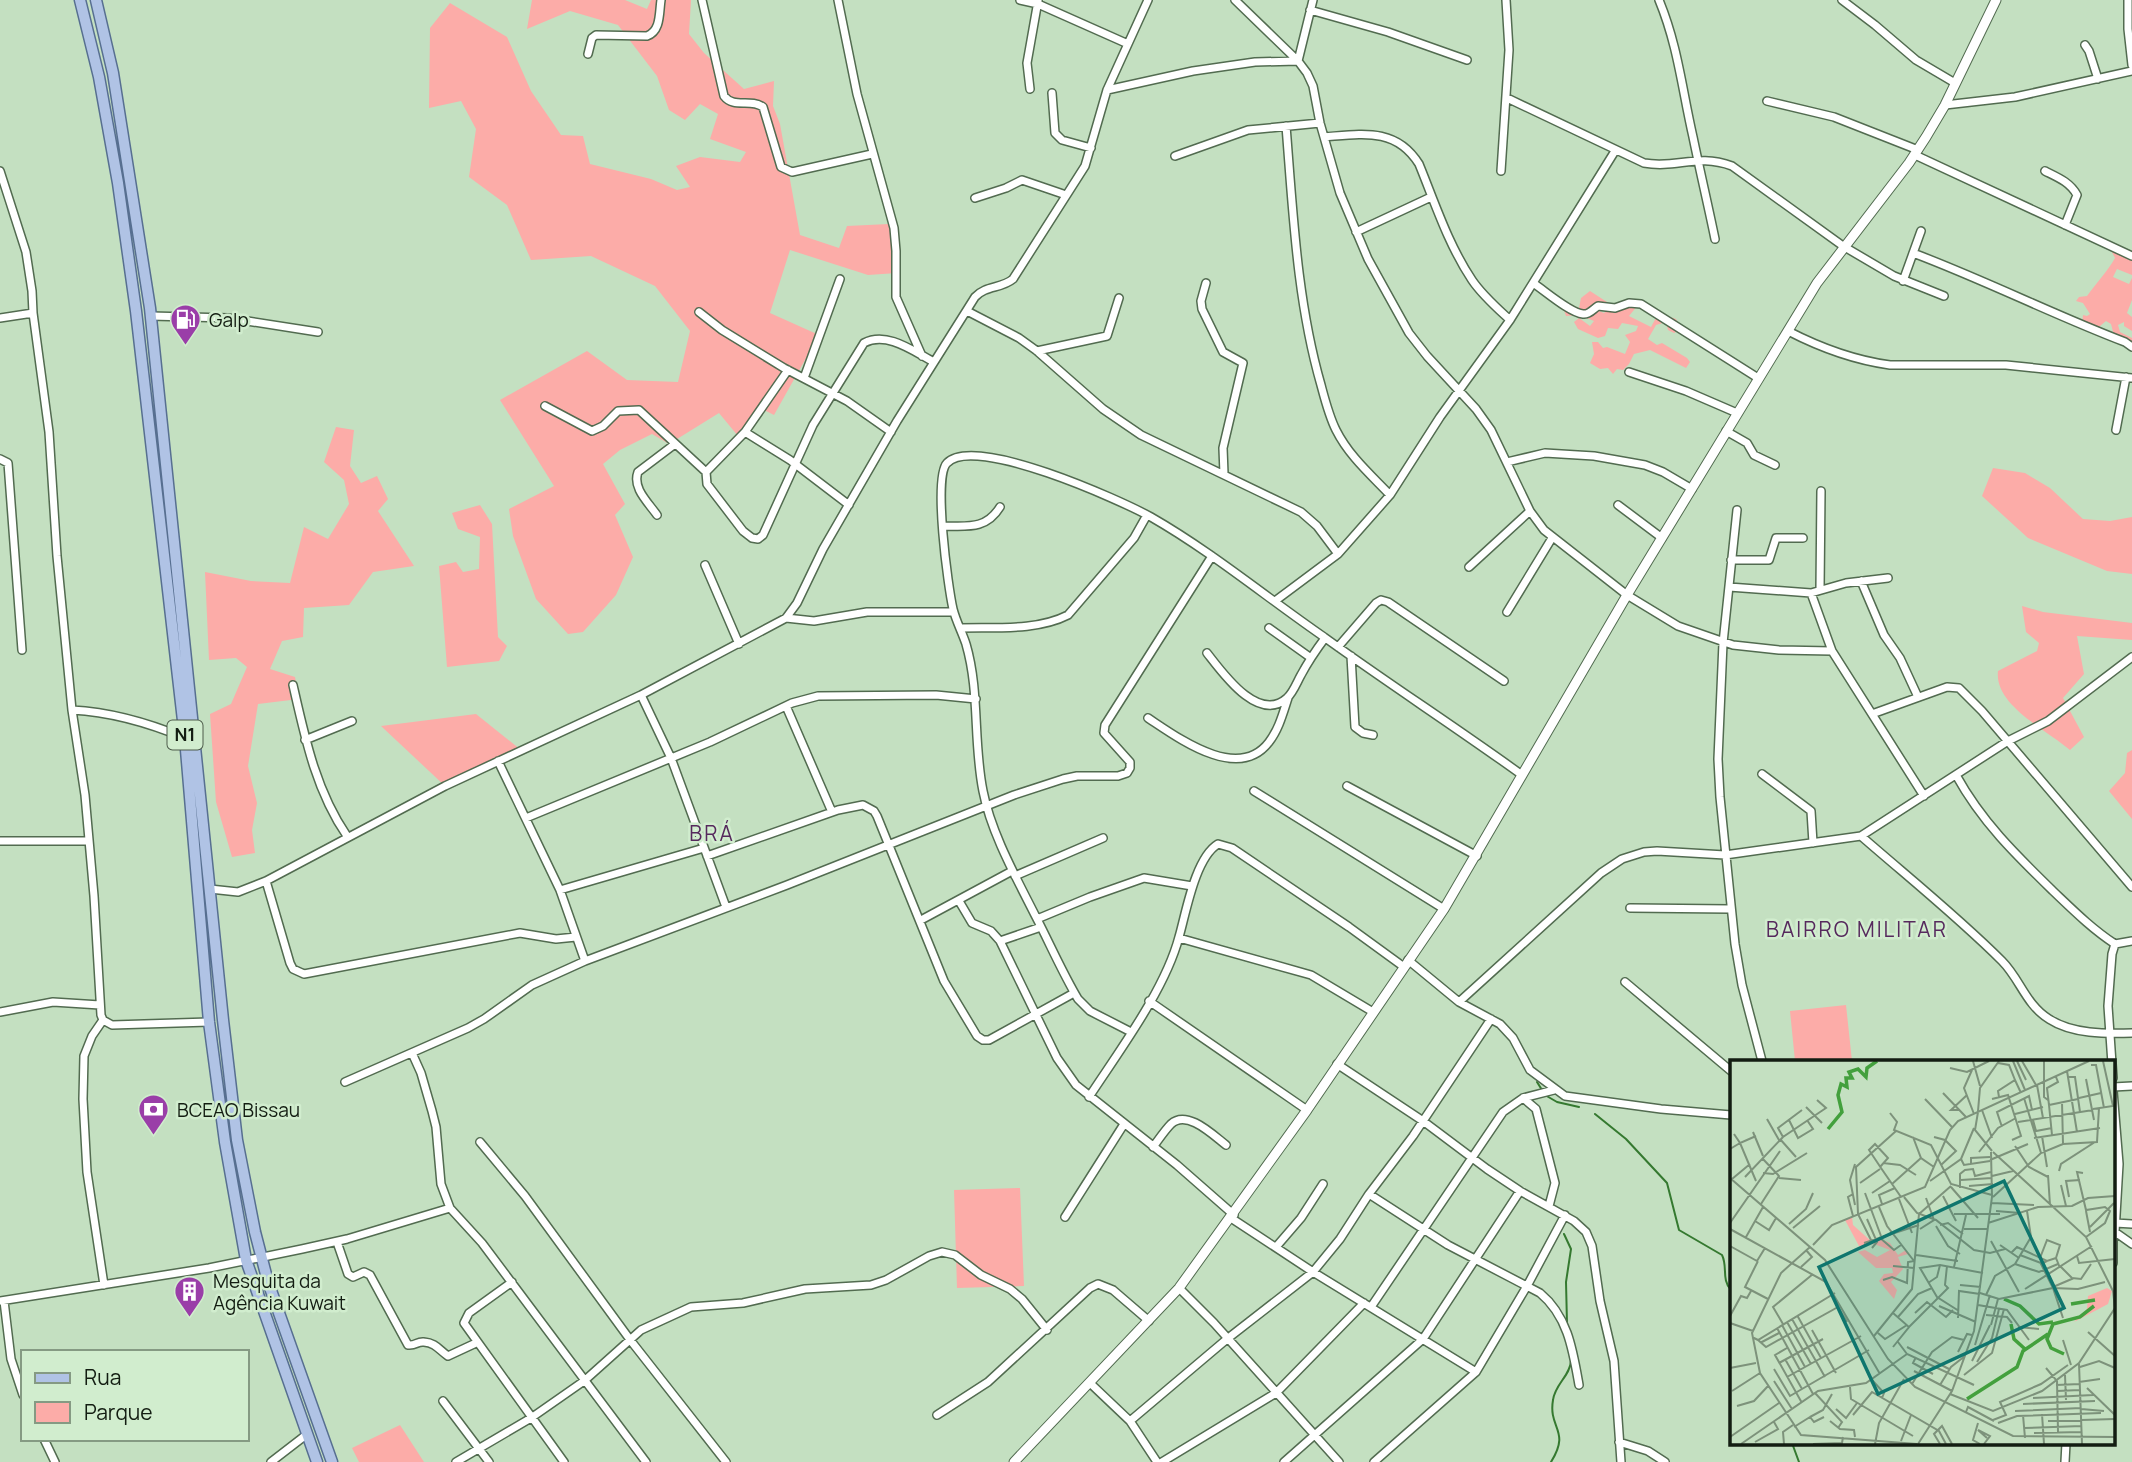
<svg xmlns="http://www.w3.org/2000/svg" width="2132" height="1462" font-family="Manrope,sans-serif">
	<style>
		.green { fill: #fcaca8 }
		.lines { fill: none; stroke-linecap: round; stroke-linejoin: round }
		.stream { stroke: #357930; stroke-width: 2 }
		.minor-casing { stroke: #526b50; stroke-width: 10 }
		.tertiary-casing { stroke: #526b50; stroke-width: 11 }
		.primary-casing { stroke: #576f90; stroke-width: 13 }
		.minor { stroke: #fff; stroke-width: 7 }
		.tertiary { stroke: #fff; stroke-width: 9 }
		.primary { stroke: #b0c3e5; stroke-width: 10 }
		.labels { text-anchor: middle; stroke-width: 5; stroke-linejoin: round; paint-order: stroke }
		.shield { fill: #d1edce; stroke: #4c5b4a; stroke-width: 2 }
		.shield-label { font-size: 18px; font-weight: bold; fill: #131d12 }
		.poi-label { font-size: 19px; fill: #131d12; stroke: #d1edce; text-anchor: start }
		.neighbourhood-label { font-size: 21px; letter-spacing: 2px; fill: #56295d; stroke: #d1edce }
		.inset-river { fill: none; stroke: #43a03d; stroke-width: 3.5 }
		.inset-road { fill: none; stroke: #7d927b; stroke-width: 2 }
		.view { fill: #0f766e; fill-opacity: 0.15; stroke: #0f766e; stroke-width: 3.5 }
		.inset-edge { fill: none; stroke: #131d12; stroke-width: 3.5 }
	</style>
	<rect width="100%" height="100%" fill="#c4e0c1"/>
	<path class="green" d="M532 0H625L647 9 651 0H691L689 34 704 53 744 89 774 81 773 106 780 124 800 235 839 248 847 226 889 224 897 273 868 275 790 250 770 313 819 335 774 415 760 408 738 436 719 413 669 444 652 434 620 450 603 464 625 504 615 515 633 557 616 595 583 632 568 634 536 599 513 536 509 509 554 486 500 400 587 351 627 380 678 382 690 331 655 286 591 256 531 260 507 205 469 177 476 129 461 101 429 108 430 28 450 3 507 37 531 91 561 135 583 136 590 164 651 179 677 190 690 187 676 166 700 157 740 162 746 152 710 139 718 114 700 104 685 120 669 110 657 76 618 25 570 11 527 29Z
		M2127 249 2132 254V275L2117 269 2113 277 2129 284 2132 278V300L2127 313 2132 317V331L2124 326V322L2118 325 2120 332 2132 338V348C2116 337 2117 348 2111 324L2106 321 2094 331 2085 330 2082 325 2083 315 2087 316 2090 314 2083 303 2076 301 2079 297 2087 296C2096 283 2108 271 2115 258L2111 250Z
		M1590 291 1607 302 1605 304 1600 302 1597 306 1599 311 1604 313 1611 307 1638 305 1629 316 1651 327 1657 316 1664 315 1676 319 1681 329 1674 333 1668 330 1666 322 1656 325 1648 339 1657 345 1662 343 1687 358 1690 362 1686 368 1650 350 1634 354 1629 364 1623 370 1617 369 1613 374 1608 368 1600 369 1590 363 1594 354 1592 342H1598L1603 348 1607 347 1625 354 1630 342 1625 335 1636 331 1638 326 1622 323 1618 329 1608 328 1605 336 1598 338 1578 329 1574 322 1579 318 1590 326 1594 321 1579 315 1566 316 1564 310 1569 305 1579 308 1581 298Z
		M336 427 354 430 350 466 361 483 377 476 388 499 378 511 414 566 373 572 349 605 304 608 303 637 282 641 270 669 295 677 299 699 258 704 248 766 257 803 252 830 255 853 232 857 216 802 210 714 231 704 247 667 236 658 209 660 205 572 251 581 290 583 304 527 328 539 349 504 344 480 324 462Z
		M1993 468 2025 473 2050 488 2083 519 2110 521 2132 517V574L2107 571 2028 538 1982 496Z
		M480 505 492 524 498 637 507 646 499 661 447 667 439 566 456 562 463 572 479 569 480 537 458 529 452 513Z
		M2022 606 2043 612 2132 623V640L2077 636 2084 674 2063 698 2084 737 2070 750C2047 730 1994 705 1998 671L2037 651 2039 643 2026 632Z
		M476 714 521 750 445 786 381 726Z
		M2132 750V819L2109 791 2125 773 2127 753Z
		M1846 1005 1852 1061H1795L1790 1011Z
		M1020 1188 1024 1286 957 1288 954 1190Z
		M400 1425 424 1462H359L352 1448Z"/>
	<g class="lines">
		<path class="stream" d="M1537 1082 1542 1090
			M1545 1095 1557 1102 1579 1107
			M1595 1114 1626 1139 1667 1183 1679 1230 1722 1255C1728 1267 1721 1279 1731 1290
			M1564 1234 1571 1249 1566 1282 1567 1324
			M1792 1443 1799 1462
			M1551 1462C1571 1430 1548 1429 1553 1400 1555 1384 1570 1376 1571 1361"/>
		<defs>
			<path id="minor" d="M702 0 724 96C734 109 750 98 763 107L781 167 792 172 872 154
				M838 0 857 94 894 228 896 251V297L922 356
				M1020 0 1038 4 1128 44
				M1235 0 1298 61 1307 73 1313 86 1320 123 1340 193 1368 259 1409 333 1427 356 1476 409 1491 430 1530 511 1544 530 1627 595 1678 626 1733 645 1779 650 1832 651
				M1659 0C1678 46 1682 89 1693 137 1700 171 1708 205 1715 239
				M1842 0 1875 25 1916 60 1955 83
				M2128 0V29L2132 65
				M1310 10 1388 32 1467 60
				M2085 45 2089 51 2098 79
				M588 54 592 38 596 35 647 36C661 31 659 13 661 0
				M1030 89 1027 63 1038 1
				M1107 90 1193 71 1255 62 1298 61 1313 0
				M1052 93 1055 133 1062 140 1091 148
				M1507 98 1644 163C1677 169 1697 153 1732 166L1843 246 1894 276 1944 296
				M1767 101 1834 117 1918 150
				M1945 105 2015 97 2132 71
				M1286 126C1293 212 1297 302 1321 385 1325 400 1329 416 1336 430 1349 456 1371 475 1390 495
				M1324 137C1362 134 1396 127 1419 164 1435 203 1448 244 1472 280 1482 295 1497 308 1510 320
				M1915 155 2132 256
				M1175 156 1248 130 1320 123
				M0 171 26 252 32 291 33 313 49 432 57 556 72 710 85 795 94 896 101 1015 103 1020 112 1025 209 1022
				M1501 171 1509 50 1506 0
				M2045 171C2057 177 2070 182 2077 195L2065 225
				M975 198 1006 188 1022 180 1066 195
				M1356 232 1431 197
				M1913 253C1985 280 2054 315 2125 342L2132 347
				M1903 281 1921 231
				M1206 283 1201 301 1202 309 1223 352 1243 363 1223 448 1224 474
				M1533 283C1544 290 1570 313 1583 314 1589 315 1593 309 1598 306L1615 308 1629 303 1641 304 1758 378
				M967 311 1019 338 1037 351 1103 409 1141 435 1301 512 1317 526 1338 554
				M699 312 722 330 784 368 847 401 891 432
				M151 316 228 318 318 332
				M0 318 33 313
				M1788 331C1821 348 1853 360 1890 365H2006L2132 378
				M1037 351 1107 336 1119 298
				M788 370 745 432 790 460 849 505
				M1629 372 1686 391 1737 413
				M804 378 840 279
				M545 406 592 431 603 426 618 411 639 410 706 472 707 484 743 531 752 538 758 539 763 535 813 425 864 343C887 331 913 351 934 362
				M2116 430 2126 377
				M1726 431 1747 443 1754 455 1775 465
				M0 459 8 463 22 650
				M1507 462 1545 453 1594 456 1645 465 1663 472 1692 489
				M706 472 745 432
				M1618 505 1662 538
				M1737 510 1723 643 1718 759 1720 797 1735 944 1742 985 1762 1061
				M657 515C648 502 632 488 638 472L675 444
				M943 526C967 526 986 530 1000 507
				M1731 560H1769L1776 538H1803
				M705 565 739 644
				M1469 567 1530 511
				M1861 581 1884 635 1900 658 1918 697
				M1729 587 1811 593 1846 583 1888 578
				M1820 590 1821 491
				M1811 593 1832 651 1924 796
				M1275 601 1338 554 1390 495 1440 417 1510 320 1615 151
				M1507 612 1552 538
				M786 618 814 621 867 612H953
				M960 628C995 627 1037 631 1068 615L1134 538 1147 515
				M1269 628 1311 658
				M1338 647 1376 603 1381 600 1388 602 1504 681
				M1207 653C1222 672 1258 724 1287 698 1293 693 1297 682 1301 675 1308 662 1316 650 1325 638
				M1351 656 1355 727 1363 733 1373 735
				M293 685C305 738 316 791 347 836
				M641 695 671 758 726 907
				M786 706 832 812
				M72 710C111 712 149 723 185 738
				M1872 714 1947 687 1959 688 1982 711 2132 887
				M1148 718C1177 737 1238 783 1269 742 1279 729 1283 713 1288 698
				M305 740 352 721
				M1762 774 1811 811 1813 843
				M1956 775C1982 822 2015 854 2053 891 2073 910 2092 929 2115 944
				M1347 786 1477 856
				M1254 791 1444 909
				M526 818 710 742 792 703 818 696 936 695 976 699
				M1861 836C1908 877 1958 917 2002 961 2020 979 2026 1005 2049 1019 2072 1034 2106 1034 2132 1033
				M0 841H87
				M707 856 838 810 863 805 874 811 877 816 944 981 977 1036 983 1040H989L1074 993
				M1015 876 1103 838
				M266 881 290 963 293 969 304 974 520 933 556 939 576 937
				M210 889 238 892 266 881 445 786 641 695 786 618 797 603 823 549 897 421 975 297C986 285 1001 289 1013 279L1085 166 1107 90 1148 0
				M560 890 704 848
				M959 901 972 923 991 931 1000 941 1057 1058 1076 1085 1177 1165 1234 1215
				M1630 908 1730 909
				M1037 919 1090 897 1144 878 1192 886
				M921 920 1012 871
				M1179 938 1311 975 1373 1012
				M1000 941 1041 927
				M1408 960 1459 1002 1500 1024 1513 1038 1530 1070 1565 1096 1661 1109 1731 1115
				M585 961 787 885 1014 795 1063 779 1077 776H1118L1127 773 1130 768V762L1104 733 1105 725 1212 556
				M1625 982 1731 1071
				M1149 1001 1307 1110
				M1459 1002 1601 873 1622 859 1644 852 1657 851 1725 855 1861 836 2008 741 2048 721 2132 657
				M0 1012 53 1002 100 1005
				M103 1020 92 1036 84 1056 83 1099 87 1172 104 1285
				M1131 1032 1090 1011 1078 999C1062 972 1050 944 1036 917 1017 879 991 833 983 791 973 742 980 692 966 644 962 632 956 621 953 609 948 587 933 477 947 463 974 434 1120 500 1151 517 1212 552 1266 597 1324 637 1389 684 1457 728 1522 775
				M412 1053 421 1073 432 1111 436 1127 441 1184 450 1208 482 1243 646 1462
				M1337 1064 1423 1121 1487 1169 1520 1191 1574 1221 1586 1232 1592 1246 1600 1301 1614 1361 1621 1462
				M2113 1078 2108 1006 2112 954 2115 944 2132 941
				M345 1082 468 1028 484 1019 532 985 585 961 560 890 498 761
				M2113 1087 2132 1086
				M2113 1091 2119 1164 2115 1232 2132 1244
				M1089 1097C1119 1051 1165 990 1179 937 1186 913 1195 858 1218 844L1232 848 1349 927 1404 967
				M1523 1098 1536 1109 1555 1183 1549 1206
				M480 1142 525 1196 631 1341 726 1462
				M1153 1147C1159 1139 1165 1130 1171 1124 1187 1109 1213 1135 1226 1145
				M1369 1194 1448 1245 1540 1293C1568 1316 1573 1351 1579 1385
				M1065 1217 1124 1124
				M1231 1218 1313 1272 1476 1372
				M2115 1223 2132 1224
				M337 1242 348 1274 353 1277 364 1272 370 1275 408 1345C416 1346 417 1341 424 1342 436 1343 439 1350 448 1356L476 1343
				M1276 1247 1301 1218 1323 1184
				M2113 1263V1231
				M512 1282 469 1313 464 1323 564 1462
				M1179 1288 1214 1323 1339 1462
				M0 1301 209 1268 302 1249 347 1239 450 1208
				M4 1301 11 1359 23 1395
				M1371 1307 1503 1112 1523 1098 1554 1090
				M1090 1383 1130 1421 1157 1462
				M443 1401 489 1462
				M937 1415 988 1382 1090 1288 1098 1284 1113 1290 1149 1321
				M1130 1421 1227 1339 1313 1272 1340 1239 1369 1194 1413 1136 1491 1019
				M44 1439 55 1462
				M1619 1442 1648 1451 1665 1462
				M271 1462 306 1435
				M456 1462 531 1418 584 1381 641 1330 691 1307 743 1303 805 1289 871 1285 886 1280 929 1256 942 1252 955 1255 981 1275 1010 1289 1022 1299 1047 1330
				M1162 1462 1276 1393 1364 1303
				M1284 1462 1423 1339 1520 1191
				M1374 1462 1476 1372 1527 1286 1565 1215
				M2065 1462 2066 1443"/>
			<path id="tertiary" d="M1014 1462 1179 1288 1307 1110 1444 909 1627 595 1817 283 1909 163 1926 137 1945 105 1996 0"/>
			<path id="primary" d="M80 0 99 77 118 183 136 311 185 738 209 1022 225 1142 246 1260 317 1462
				M96 0 113 73 150 308 223 1020 237 1140 255 1232 268 1282 332 1462"/>
		</defs>
		<use href="#minor" class="minor-casing"/>
		<use href="#tertiary" class="tertiary-casing"/>
		<use href="#primary" class="primary-casing"/>
		<use href="#minor" class="minor"/>
		<use href="#tertiary" class="tertiary"/>
		<use href="#primary" class="primary"/>
	</g>
	<defs>
		<symbol id="fuel-pin" viewBox="-11 -11 22 30"><path d="M0 17L-7.5 6A9.5 9.5 0 1 1 7.5 6Z" fill="#9a3ea8" stroke="#d1edce"/><path d="M-5.5-6h7V0h2V4h1.3V-2.5L3-4.5l.8-.8L6-3V5H2.5V1h-1V6h-7ZM-4.2-4.7v3.2H.2V-4.7Z" fill="#fff"/></symbol>
		<symbol id="bank-pin" viewBox="-11 -11 22 30"><path d="M0 17L-7.5 6A9.5 9.5 0 1 1 7.5 6Z" fill="#9a3ea8" stroke="#d1edce"/><path d="M-6-4H6V4H-6ZM0-2.3a2.3 2.3 0 1 0 0 4.6a2.3 2.3 0 1 0 0-4.6Z" fill="#fff"/></symbol>
		<symbol id="building-pin" viewBox="-11 -11 22 30"><path d="M0 17L-7.5 6A9.5 9.5 0 1 1 7.5 6Z" fill="#9a3ea8" stroke="#d1edce"/><path d="M-4-6H4V6H1V3H-1V6H-4ZM-2.5-4.3h1.7v1.8h-1.7ZM.8-4.3h1.7v1.8H.8ZM-2.5-1h1.7V.8h-1.7ZM.8-1h1.7V.8H.8Z" fill="#fff"/></symbol>
	</defs>
	<g fill-rule="evenodd">
		<use href="#fuel-pin" x="168" y="302" width="35" height="47"/>
		<use href="#bank-pin" x="136" y="1092" width="35" height="47"/>
		<use href="#building-pin" x="172" y="1274" width="35" height="47"/>
	</g>
	<g class="labels">
		<rect class="shield" x="167.5" y="720.5" width="35" height="29" rx="5"/>
		<g class="shield-label">
			<text x="185" y="741">N1</text>
		</g>
		<g class="poi-label">
			<text x="209" y="327">Galp</text>
			<text x="177" y="1117">BCEAO Bissau</text>
			<text x="213" y="1288">Mesquita da<tspan x="213" dy="22">Agência Kuwait</tspan></text>
		</g>
		<g class="neighbourhood-label">
			<text x="712" y="841">BRÁ</text>
			<text x="1857" y="937">BAIRRO MILITAR</text>
		</g>
	</g>
	<g transform="translate(1730 1060)">
		<rect width="385" height="385" fill="#c4e0c1"/>
		<path d="M122 157 123 165 142 182 149 178 160 183 168 195 176 190 178 194 168 197 173 209 161 222 167 230 164 239 149 221 154 214 163 213 162 208H146L128 192 135 190 147 197 160 190 144 184 129 186 115 160ZM377 228 382 231 378 244 344 262 357 249 358 236Z" fill="#fcaca8"/>
		<path class="inset-river" d="M98 69 112 52 108 35 111 24 117 27 116 18H122L119 12 128 9 136 17 137 8 147 1M274 239 290 246 309 264 323 262M341 244 365 240M281 264 284 279 295 289M334 294 321 288 317 279 323 264 350 257 364 246M237 339 287 307 293 291 318 274"/>
		<path class="inset-road" d="M243 1 250 26M283 1 295 30M287 1 296 20M292 1 306 25M314 1V37L318 40M268 3 279 5 285 20M361 5H366L374 48M220 8 237 12 259 1M242 10 234 28 244 54M337 11 347 72M326 17 328 22 317 28 319 45 348 39M338 17H345L350 52M356 19 364 60M307 25 313 58M213 33 236 57M269 37 268 31 285 20 291 33M294 38 311 93M349 38 371 33M195 39 222 67M262 39 278 35 291 76 282 80M319 45 322 75M76 47 92 63M363 49 383 46 373 1M230 50H221L237 35M252 50 262 78M248 51 250 28 269 1M248 52 245 70 262 91M160 53 167 62 164 70 201 85 221 124 262 135M285 54 313 47M37 59 49 80M59 60 68 78 83 69 77 60M303 60 306 71 322 68M288 62 363 50M272 67 267 52 299 36 302 50M23 72 33 96M26 76 10 83 26 121M312 76 317 107M53 77 48 68 72 50M183 77 191 98 204 107M204 77 215 80 226 91 211 105M304 78 370 68M50 79 66 97M333 84 367 82 369 48M285 86 299 107 318 117M0 89 10 83 4 74M249 92 268 68 286 58M231 99 234 105 260 101M260 100 298 84M153 103 170 105 186 115M125 104 120 120 125 145M241 104V98L260 97M150 107 158 98 145 84 139 90 151 108 171 137M329 111 331 104 365 82M33 113 43 114 77 93M353 113 347 112 356 150 375 147 380 151 375 163 356 177M318 115 320 145M262 116 283 111M15 117 53 77 96 48 87 40M0 118 95 200 158 299 185 327 283 376 385 377M49 118 71 120M2 119 20 104M231 120 262 118M200 121 231 99 244 68M130 123 150 109M162 124 191 98M331 125 336 146M239 126 263 124M221 127 248 158M230 128V114L235 110 243 109 245 116 261 112M135 133 151 176M142 133 160 121M123 134 118 137 123 156M213 136 226 161M174 137 187 153 206 160 244 190 260 193 275 189M263 137 311 93 333 84 332 42M339 137 336 121 350 120M169 139 182 173M262 143 304 145M31 144 49 116 32 98M152 144 149 135 165 128M149 147 157 166 184 201M266 151 290 153M356 151 360 172M128 154 126 107 166 71M128 154 141 180M224 154H270M137 159 147 182 142 188M25 161 39 170 46 158M0 163 50 91M258 163 308 147 342 146 358 138 385 136M59 164 76 149 83 133M210 165 218 163 233 174M206 166 218 186 230 194M360 167 384 143M63 168 90 146M0 169 96 222 150 314M190 169 204 160 196 138M234 169H257M16 177 33 147M149 177 164 190 171 185M261 181 289 232M134 183 189 165M83 185 102 165 195 127 220 70 228 61 359 1M270 185 289 198M0 186 27 201 35 188M80 187 51 213 22 273 30 313 71 375 187 384M281 193 287 187 317 201 326 198M186 195 228 201M290 195 311 203M347 196 349 203 385 199M310 198 317 180 330 185 326 198 330 208M28 201 15 227 38 239M317 201 311 204 323 228 348 229 375 222M285 204 309 212 328 204M163 206 184 208M71 207 82 197 76 190M224 207 236 155M331 207 342 218 351 219 361 204M153 220 162 217 177 223 178 202 184 201M198 223 207 217 210 205M230 225 251 227M323 227 344 218M295 229 362 186M250 233 269 239 323 228 333 258M256 235 265 216 285 204 301 177 297 151M248 245 277 250 299 280M209 246 246 262M229 251 207 237 190 208 210 205 253 213M185 253 197 242 216 257 223 250M67 255 91 298M256 255 277 257 282 263M0 256 11 236 17 238 21 231M168 257 188 234 202 228M228 258 229 231 250 234M62 259 95 317M57 262 81 304M0 263 23 271M53 264 43 247 83 214M52 265 75 307M261 265 268 239M179 267 218 228 215 225 217 206M288 267 309 269M47 268 83 334M82 270 106 313M358 272 385 296M148 273 155 279 177 265M144 276 182 229 189 154 221 126M22 277 28 280 105 233M28 280 36 287 108 247 117 262M333 280 341 305M168 282 177 294 244 325M30 283 49 273M245 285 260 235M163 287 179 267 163 253M177 287 219 309M57 288 45 295 72 343M228 292 237 274 242 275M186 297 183 303 203 314M55 299 72 329M242 301 260 265M247 302 262 278 269 249M49 303 93 279M349 304 352 384M350 307 369 301 385 308M0 308 26 303M316 308 327 321 328 372M44 309 60 336 139 290M184 311 222 331M234 315 262 293 274 249M335 315 336 340M57 317 131 276M142 320 154 333 152 338M44 321 62 349M349 322 370 319M182 324 202 292 222 277 234 280M210 325 221 307 235 296M326 325 350 324M120 327 121 339 183 376M357 328 385 355M2 331 30 313M327 331 350 330M85 333 112 362 108 368M220 334 263 351 312 331 349 303 385 248 383 231 356 177 263 92M303 338 363 335M293 344 365 341M7 346 24 341 38 326M106 349 116 358 127 343M351 349 374 351M285 351 351 348M236 352 238 347 264 361M312 354 314 384M123 355 142 332 209 371 216 384M293 355 295 378M80 357 93 350 102 334M263 360 276 355 270 342 311 324 338 305M100 361 110 369 124 370 125 377M318 361 385 359M248 363 243 380 250 384M268 363 287 356 371 353M64 367 80 357 84 362 94 357M294 368 352 366M304 373 352 372M0 377 49 343M171 381 181 355M25 382 48 369 44 362M11 384 88 331 136 323 177 294M54 384 53 372 63 365M83 384 112 383 113 377M145 384 149 363 174 319M188 384 222 331 244 271 262 137 261 92M210 384 204 374 212 366 222 384M254 384 260 376 248 370 257 378"/>
		<path class="view" d="M274 121 334 248 148 334 89 207Z"/>
		<rect width="385" height="385" class="inset-edge"/>
	</g>
	<rect x="21" y="1350" width="228" height="91" fill="#d1edce" stroke="#859a83" stroke-width="2"/>
	<rect x="35" y="1373" width="35" height="10" fill="#b0c3e5" stroke="#859a83" stroke-width="2"/>
	<text x="84" y="1385" font-size="21" fill="#131d12">Rua</text>
	<rect x="35" y="1402" width="35" height="21" fill="#fcaca8" stroke="#859a83" stroke-width="2"/>
	<text x="84" y="1420" font-size="21" fill="#131d12">Parque</text>
</svg>
